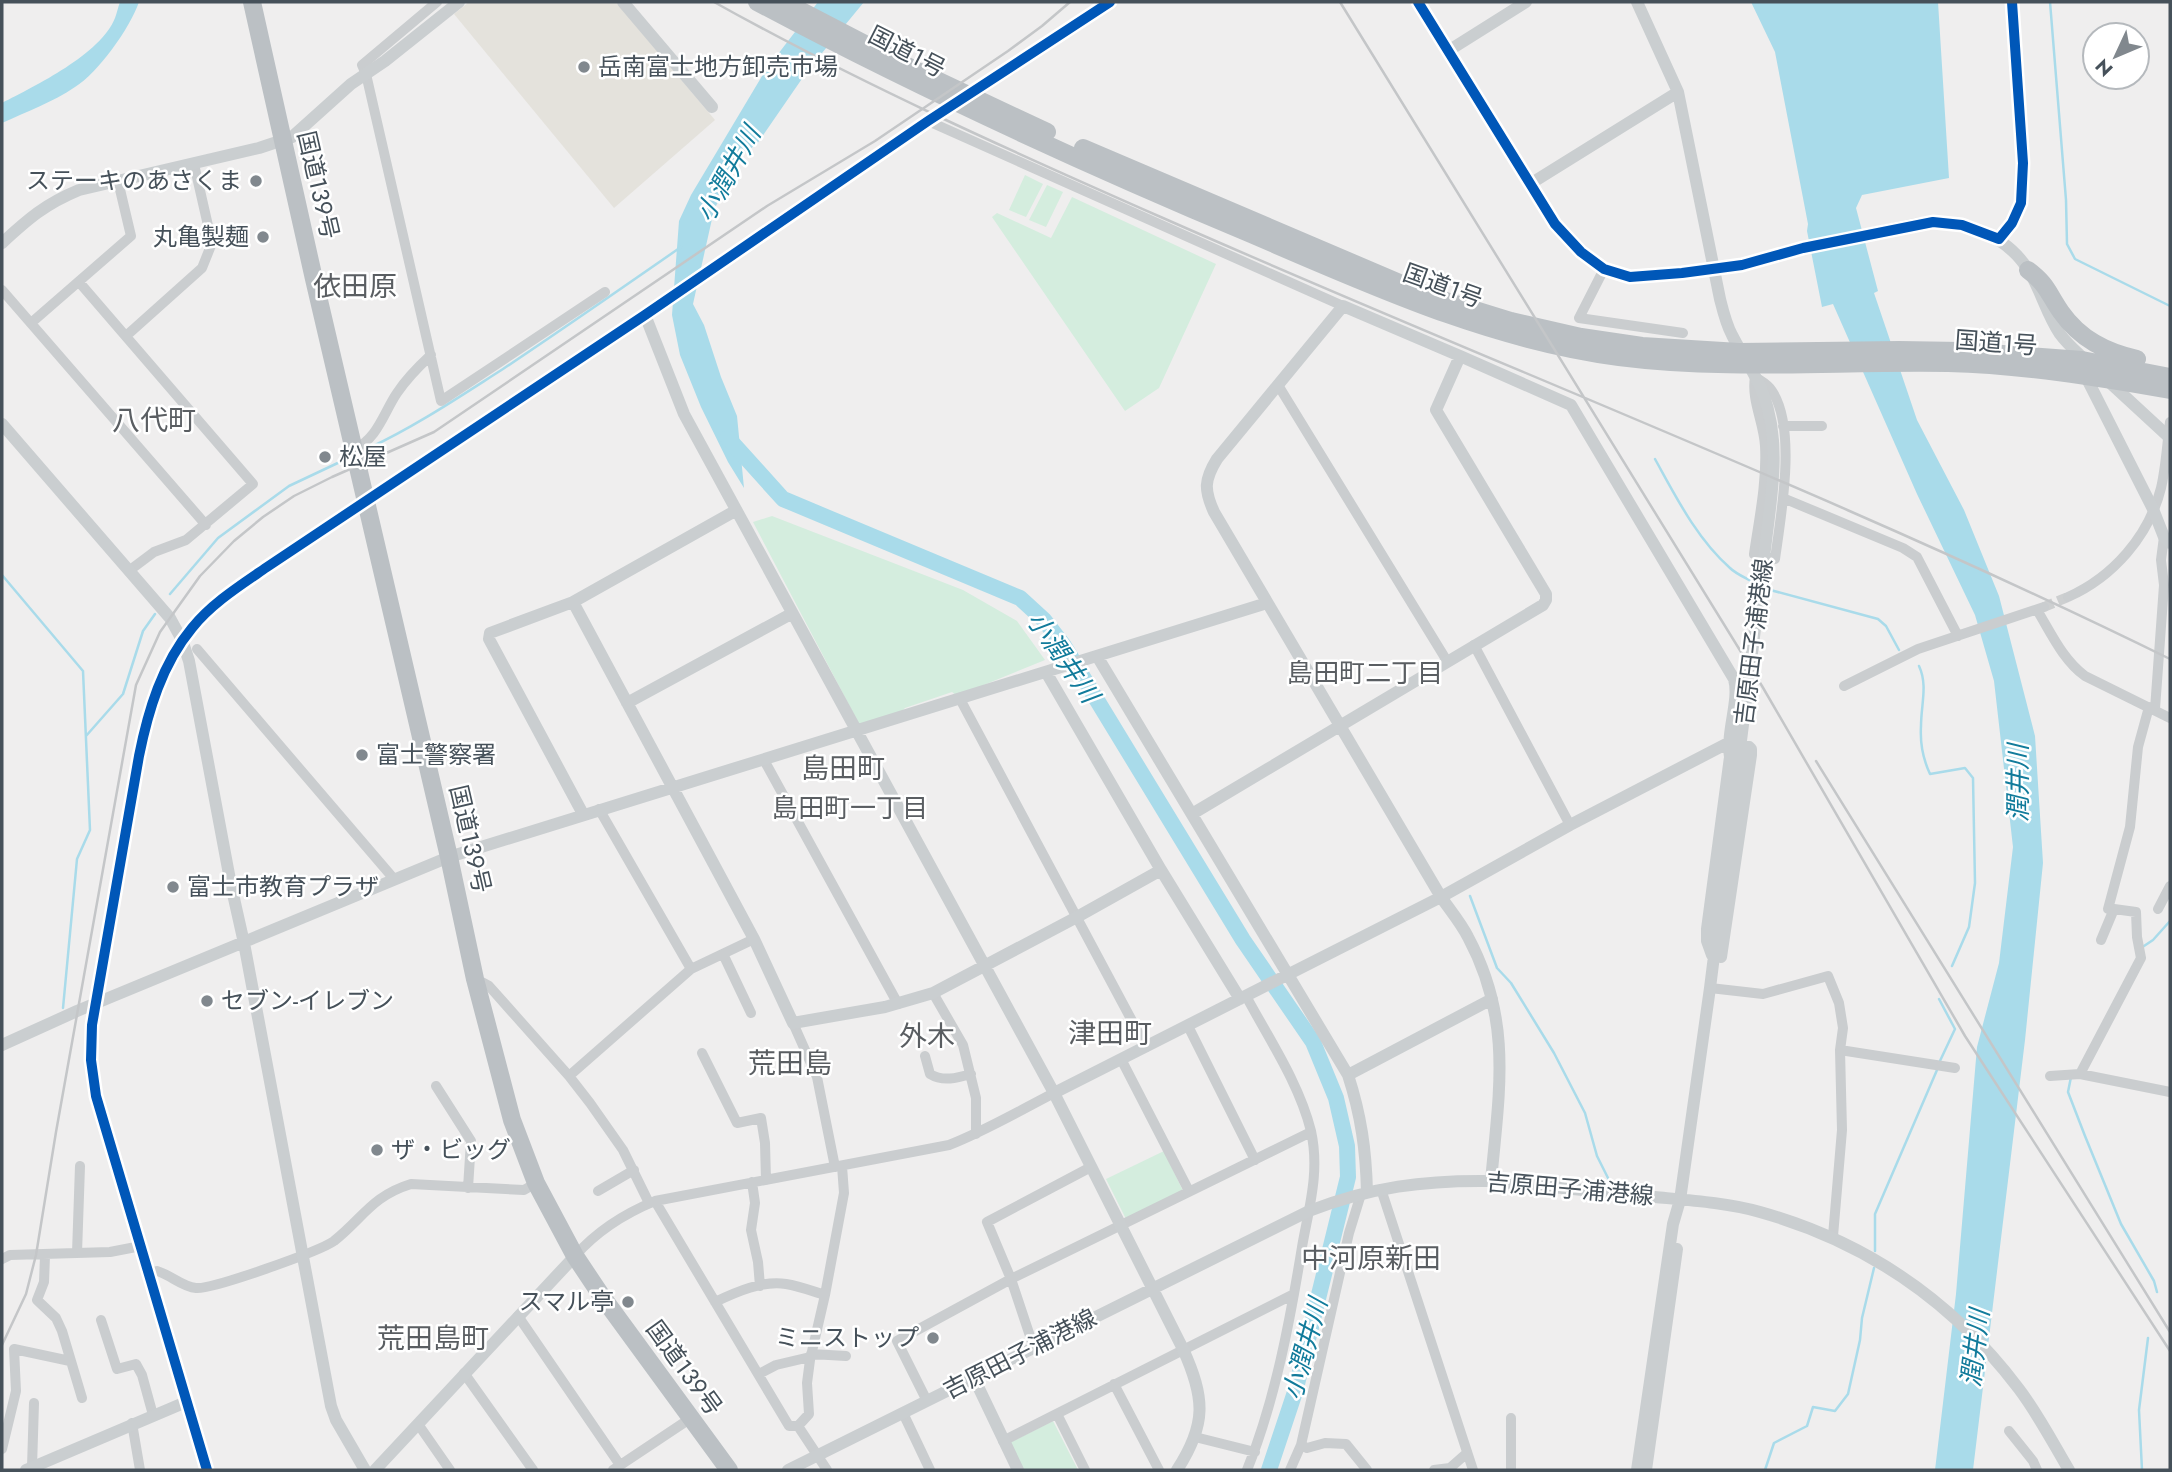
<svg xmlns="http://www.w3.org/2000/svg" width="2172" height="1472" font-family="Jost,'Noto Sans JP',sans-serif">
	<style>
		.commercial { fill: #e4e2dc }
		.green { fill: #d4edde }
		.water { fill: #a9dbea }
		.lines { fill: none; stroke-linecap: round; stroke-linejoin: round }
		.stream { stroke: #a9dbea; stroke-width: 2.5 }
		.river { stroke: #a9dbea; stroke-width: 16 }
		.street-tunnel { stroke: #cdcfd0; stroke-width: 10; stroke-dasharray: 10 5; stroke-linecap: butt }
		.street { stroke: #cacdcf; stroke-width: 10 }
		.secondary { stroke: #caced0; stroke-width: 12 }
		.highway { stroke: #bbc0c4; stroke-width: 18 }
		.rail { stroke: #c4c6c8; stroke-width: 2.5 }
		.cycleway-casing { stroke: #fff; stroke-width: 15 }
		.cycleway { stroke: #0057b8; stroke-width: 10 }
		.poi-dot { fill: #81888e; stroke: #fff; stroke-width: 2.5 }
		.labels { text-anchor: middle; stroke-width: 5; stroke-linejoin: round; paint-order: stroke }
		.street-label { font-size: 24px; fill: #46515a; stroke: #fff }
		.poi-label { font-size: 24px; fill: #46515a; stroke: #fff; text-anchor: start }
		.water-label { font-size: 26px; font-style: italic; fill: #117b9b; stroke: #fff }
		.neighbourhood-label { font-size: 26px; fill: #5a5e62; stroke: #fff }
		.quarter-label { font-size: 28px; fill: #5a5e62; stroke: #fff }
	</style>
	<rect width="100%" height="100%" fill="#efeeee"/>
	<path class="commercial" d="M469 2H616L715 120 614 208 454 14Z"/>
	<path class="green" d="M1025 175 1043 184 1026 217 1009 210Z
		M1047 185 1063 192 1046 227 1029 220Z
		M1072 197 1216 264 1159 388 1125 411 992 217 997 213 1051 238Z
		M772 516 963 590 1017 621 1045 660 957 696 952 692 905 708 901 712 859 724 753 522Z
		M1164 1151 1183 1191 1126 1219 1106 1179Z
		M1053 1421 1078 1470H1023L1009 1443Z"/>
	<path class="water" d="M120 2H139C130 28 98 73 75 87 53 102 26 112 2 123V103C35 86 101 54 115 18 117 13 118 7 120 2Z
		M818 2H864L808 70 757 144 741 155 714 210 693 304 704 325 721 377 737 416 744 488 728 462 701 407 680 355 672 315 679 221 691 195 765 71Z
		M1751 2H1938L1949 178 1862 195 1856 208 1878 291 1874 293 1917 420 1964 510 1999 596 2035 736 2043 863 2025 1040 1973 1470H1935L1956 1294 1977 1047 1999 963 2013 847 1994 681 1975 615 1917 494 1833 304 1822 307 1807 231 1808 224 1775 52Z"/>
	<g class="lines">
		<path class="stream" d="M2050 2 2066 200 2067 244 2075 259 2170 306
			M369 448C416 426 459 397 503 369 563 329 622 288 681 247
			M1655 459C1676 497 1697 539 1730 568 1737 575 1749 579 1758 585
			M2 575 83 671 90 830 77 859 63 1008
			M1763 588 1878 619 1886 626 1899 650
			M170 594 218 538 289 486 342 461
			M1919 666C1928 685 1921 705 1921 726 1920 742 1923 759 1930 774L1965 768 1973 778 1975 883 1969 927 1952 966
			M86 736 123 694 143 631 155 614
			M1470 896 1497 968 1511 983 1554 1053 1585 1113 1597 1156 1609 1180
			M2141 948 2153 940 2170 921
			M1939 999 1955 1029 1939 1063
			M2071 1077 2068 1092 2085 1136 2121 1224 2154 1281 2157 1292
			M1875 1251V1214L1937 1070
			M1765 1470 1774 1443 1807 1426 1813 1407 1835 1411 1848 1394 1860 1340 1862 1318 1874 1268
			M2142 1470 2139 1410 2148 1338"/>
		<path class="river" d="M728 438 783 499 1020 598 1044 620 1064 646 1243 940 1313 1042 1336 1098 1347 1146 1348 1177 1295 1392 1269 1470"/>
		<path class="street-tunnel" d="M2044 607 2068 597"/>
		<path class="street" d="M437 2 362 65 366 74 441 401 605 292
			M928 121 1343 306
			M1604 269 1579 318 1683 333
			M79 282 253 484 186 540 154 552 130 570
			M2 290 206 525
			M31 323 131 236 118 181
			M126 336 202 268 212 243 194 164
			M1755 377C1761 381 1768 384 1772 391 1797 429 1781 515 1775 559L1754 554C1759 519 1767 482 1765 446 1764 423 1751 400 1755 377Z
			M1278 385 1447 661
			M1783 426H1822
			M354 449C377 440 384 412 397 393 407 378 418 367 431 355
			M1783 498 1903 548 1917 557 1958 636
			M2068 597C2113 577 2149 536 2161 488 2166 467 2167 444 2170 422
			M2037 610C2051 633 2063 660 2085 676L2170 718
			M1474 645 1570 825
			M197 649 394 879
			M1844 686 1918 649 2044 607
			M960 699 1146 1047
			M2155 709 2164 585 2161 560 2164 537
			M764 760 898 1004
			M599 809 691 969
			M2158 909 2170 886
			M2101 940 2114 909H2108L2130 827 2138 747 2149 707
			M723 954 751 1013
			M476 979 489 986 569 1076 590 1103 623 1150 649 1203
			M1710 988 1763 994 1828 976 1839 1003 1843 1028 1840 1050 1842 1130 1833 1236
			M933 993 963 1045 976 1098V1134
			M1246 996C1269 1039 1299 1083 1311 1131 1320 1172 1309 1207 1302 1247 1290 1321 1275 1401 1247 1470
			M793 1023 817 1077 835 1167
			M1188 1026 1255 1160
			M1840 1050 1955 1068
			M702 1053 737 1123 761 1118 765 1143 766 1180
			M925 1056 930 1074C943 1082 957 1078 971 1074
			M1121 1059 1189 1191
			M2080 1074 2141 958 2137 937 2136 912 2114 909
			M569 1076 691 969 754 939
			M2050 1076 2080 1074 2170 1092
			M436 1086 471 1141 468 1188
			M752 1182 755 1203 751 1230 758 1262 760 1286
			M1381 1189 1473 1470
			M598 1191 634 1170
			M655 1201 789 1426H798L827 1470
			M77 1253 80 1166
			M45 1256 44 1282 37 1300 56 1318 62 1331 82 1398
			M575 1256C596 1232 626 1213 655 1201L949 1145C985 1131 1019 1111 1054 1093
			M2 1259 10 1255 110 1252 141 1246
			M149 1273 157 1271C171 1275 182 1287 196 1288 211 1290 320 1251 334 1241 363 1218 372 1196 411 1184L524 1190 536 1183
			M715 1302C736 1292 763 1280 786 1284 799 1286 812 1291 825 1295
			M518 1316 620 1465
			M101 1320 117 1369 136 1364 142 1375 153 1415
			M1034 1348 1011 1279 987 1222 1091 1167
			M811 1354 846 1356
			M464 1373 533 1470
			M759 1374 776 1365 810 1357
			M1114 1384 1159 1470
			M927 1401 897 1341 1011 1279 1311 1132
			M903 1413 930 1470
			M1057 1414 1085 1470
			M1511 1418V1470
			M132 1423 140 1470
			M418 1424 450 1470
			M798 1426 809 1414 807 1383 810 1360 825 1295 844 1193 842 1166
			M2009 1431 2033 1461 2037 1470
			M1195 1437 1255 1452
			M1003 1441 1294 1294
			M1301 1445 1307 1448 1325 1443 1346 1444 1367 1470
			M2 1449 16 1391 14 1349 70 1361
			M32 1467 34 1403
			M613 1470 691 1418
			M1290 1470 1301 1445 1349 1233 1361 1194
			M1434 1470 1450 1468 1467 1453"/>
		<path class="secondary" d="M623 2 712 107
			M1418 2 1555 224 1581 252 1604 269 1630 277 1682 273 1742 265 1803 248 1915 224C1959 219 2004 231 2029 271 2041 291 2047 315 2060 334 2068 345 2078 353 2087 362
			M1448 51 1526 2
			M1530 184 1678 92
			M1999 239 2012 223 2021 203 2023 163 2012 2
			M2 243C28 219 45 204 79 190L259 148 292 137 351 84 385 61 459 2
			M645 315 684 414 1054 1093 1183 1349C1205 1398 1207 1424 1177 1470
			M1460 356 1343 306 1217 459C1204 480 1204 490 1214 512L1441 897C1450 910 1461 923 1468 937 1513 1021 1499 1092 1491 1181
			M2083 371 2153 509 2164 537 2170 543
			M2106 379 2170 438
			M2 424 170 618 182 640 189 661 231 885 244 943 331 1406 336 1420 365 1470
			M573 602 754 939 793 1023 885 1007 933 993 1077 917 1161 870
			M1097 656 1348 1075C1361 1115 1366 1150 1367 1192
			M1046 672 1161 870 1240 999
			M627 703 791 614
			M583 814 489 639 490 633 573 602 735 511
			M1192 814 1543 605 1546 600V594L1436 410 1460 356 1571 405 1734 679C1740 700 1726 731 1730 757L1707 929V941L1712 955
			M2 1045 77 1011 449 857 1267 603
			M1348 1075 1492 999
			M1054 1093 1441 897 1570 825 1728 743 1749 747 1751 749V755L1721 957
			M974 1378 1018 1470
			M26 1470 186 1402
			M207 1470 96 1096 91 1060 92 1025 139 756C148 711 162 664 192 628 212 603 241 585 267 567L645 315 928 121 1110 2
			M375 1470 575 1256
			M788 1470 1309 1211C1371 1187 1424 1180 1491 1181 1546 1186 1600 1192 1655 1197 1687 1200 1730 1203 1760 1212 1867 1242 1952 1300 2019 1389 2038 1414 2053 1443 2069 1470
			M1637 1470 1673 1224 1680 1200 1710 988 1765 549C1771 497 1782 444 1763 393 1755 373 1742 355 1732 335 1726 324 1723 311 1720 299L1678 92 1637 2
			M1646 1470 1677 1249"/>
		<path class="highway" d="M252 2 314 279 449 857 475 979 512 1120 536 1183 575 1256 601 1295 729 1470
			M757 2C918 88 1082 163 1251 234 1370 285 1489 340 1619 357 1728 371 1838 361 1948 363 2023 365 2097 377 2170 390
			M784 2 913 69 1047 132
			M1083 148 1430 296 1511 321 1581 337 1642 346 1739 352 1899 350 1962 351 2082 360 2170 377
			M2028 270C2047 284 2048 293 2061 312 2080 339 2106 352 2137 359"/>
		<path class="rail" d="M714 2C859 83 1011 151 1163 218 1498 366 1841 497 2170 659
			M1340 2 1762 686 1965 1036 2170 1351
			M1816 761 2170 1332
			M2 1345 26 1294 36 1255 56 1132 136 685 160 632 200 576 234 541 263 517 294 496 332 477 434 432 767 206 875 141 1008 51 1042 26 1070 2"/>
		<defs>
			<path id="cycleway" d="M1418 2 1555 224 1581 252 1604 269 1630 277 1682 273 1742 265 1803 248 1933 222 1962 225 1999 239 2012 223 2021 203 2023 163 2012 2
				M207 1470 96 1096 91 1060 92 1025 139 756C148 711 162 664 192 628 212 603 241 585 267 567L645 315 928 121 1110 2"/>
		</defs>
		<use href="#cycleway" class="cycleway-casing"/>
		<use href="#cycleway" class="cycleway"/>
	</g>
	<g class="poi-dot">
		<circle cx="584" cy="67" r="7"/>
		<circle cx="256" cy="181" r="7"/>
		<circle cx="263" cy="237" r="7"/>
		<circle cx="325" cy="457" r="7"/>
		<circle cx="362" cy="755" r="7"/>
		<circle cx="173" cy="887" r="7"/>
		<circle cx="207" cy="1001" r="7"/>
		<circle cx="377" cy="1150" r="7"/>
		<circle cx="628" cy="1302" r="7"/>
		<circle cx="933" cy="1338" r="7"/>
	</g>
	<g class="labels">
		<g class="street-label">
			<text transform="translate(907 52) rotate(27)" y="8">国道1号</text>
			<text transform="translate(318 185) rotate(77)" y="8">国道139号</text>
			<text transform="translate(1443 286) rotate(20)" y="8">国道1号</text>
			<text transform="translate(1996 343) rotate(4)" y="8">国道1号</text>
			<text transform="translate(1754 642) rotate(-83)" y="8">吉原田子浦港線</text>
			<text transform="translate(470 839) rotate(77)" y="8">国道139号</text>
			<text transform="translate(1570 1189) rotate(5)" y="8">吉原田子浦港線</text>
			<text transform="translate(1020 1354) rotate(-27)" y="8">吉原田子浦港線</text>
			<text transform="translate(684 1368) rotate(54)" y="8">国道139号</text>
		</g>
		<g class="poi-label">
			<text x="598" y="75">岳南富士地方卸売市場</text>
			<text x="242" y="189" text-anchor="end">ステーキのあさくま</text>
			<text x="249" y="245" text-anchor="end">丸亀製麺</text>
			<text x="339" y="465">松屋</text>
			<text x="376" y="763">富士警察署</text>
			<text x="187" y="895">富士市教育プラザ</text>
			<text x="221" y="1009">セブン-イレブン</text>
			<text x="391" y="1158">ザ・ビッグ</text>
			<text x="614" y="1310" text-anchor="end">スマル亭</text>
			<text x="919" y="1346" text-anchor="end">ミニストップ</text>
		</g>
		<g class="water-label">
			<text transform="translate(728 174) rotate(-61)" y="9">小潤井川</text>
			<text transform="translate(1063 657) rotate(55)" y="9">小潤井川</text>
			<text transform="translate(2018 783) rotate(-90)" y="9">潤井川</text>
			<text transform="translate(1975 1348) rotate(-83)" y="9">潤井川</text>
			<text transform="translate(1305 1349) rotate(-75)" y="9">小潤井川</text>
		</g>
		<g class="neighbourhood-label">
			<text x="1365" y="682">島田町二丁目</text>
			<text x="850" y="817">島田町一丁目</text>
		</g>
		<g class="quarter-label">
			<text x="355" y="296">依田原</text>
			<text x="154" y="430">八代町</text>
			<text x="843" y="778">島田町</text>
			<text x="1110" y="1043">津田町</text>
			<text x="927" y="1046">外木</text>
			<text x="790" y="1073">荒田島</text>
			<text x="1371" y="1268">中河原新田</text>
			<text x="433" y="1348">荒田島町</text>
		</g>
	</g>
	<rect width="2172" height="1472" fill="none" stroke="#46515a" stroke-width="7"/>
	<g transform="translate(2116 56) rotate(226)"><circle r="33" fill="#ffffff" stroke="#b5b9bd" stroke-width="2"/>
	<path d="M0-5L12 26L0 18L-12 26Z" fill="#81888e"/>
	<text y="-10" font-size="19" font-weight="bold" text-anchor="middle" fill="#46515a">N</text>
	</g>
</svg>
